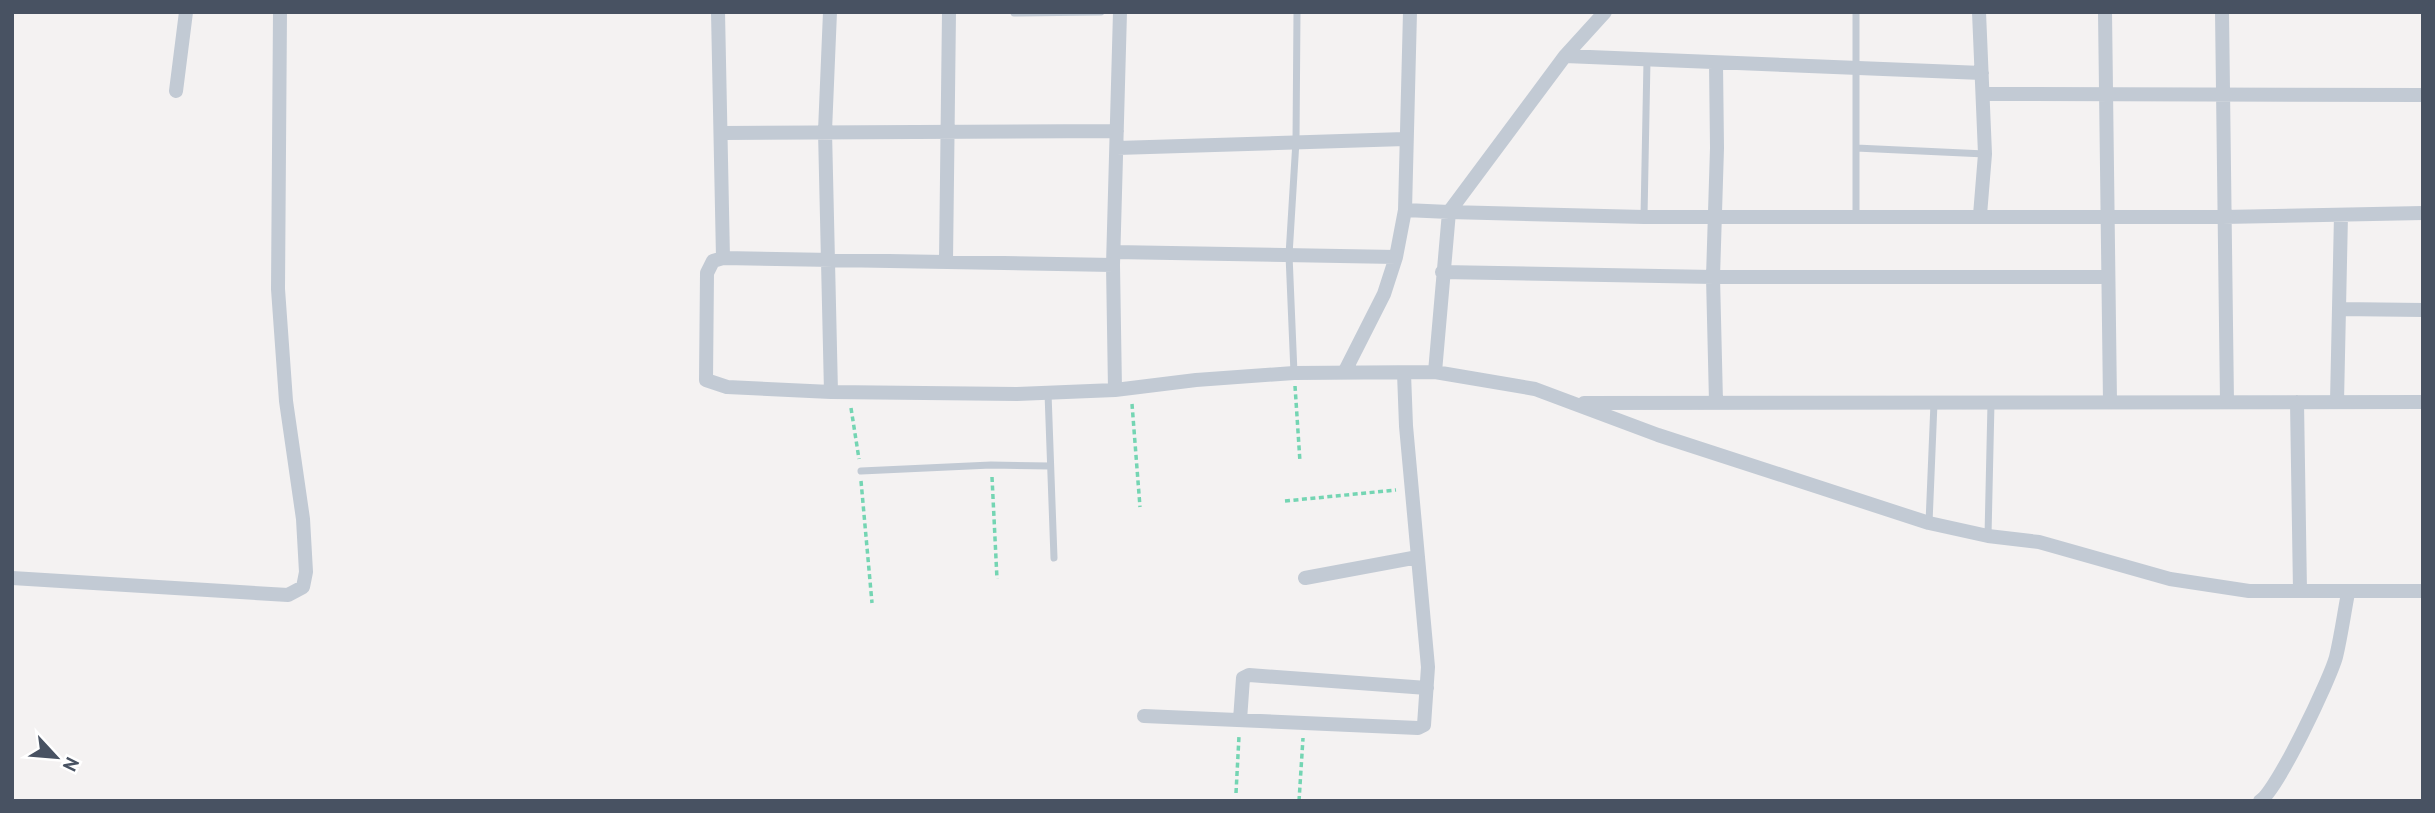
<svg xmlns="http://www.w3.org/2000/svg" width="2435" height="813" font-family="'PT Sans',sans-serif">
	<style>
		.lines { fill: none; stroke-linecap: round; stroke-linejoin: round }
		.path { stroke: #74d5b3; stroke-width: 3.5; stroke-dasharray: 5 3.5; stroke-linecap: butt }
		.service { stroke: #c2cad4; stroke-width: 7 }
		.minor { stroke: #c2cad4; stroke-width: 14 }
	</style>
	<rect width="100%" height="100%" fill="#f4f2f2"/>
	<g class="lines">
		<path class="path" d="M1295 386 1300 462
			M1132 404 1140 507
			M851 408 859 459
			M992 477 997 579
			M861 481 872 603
			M1285 501 1396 490
			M1236 793 1239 736
			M1299 801 1303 738"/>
		<path class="service" d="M1014 13 1101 12
			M1856 148 1985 154
			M1856 216V12
			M1644 217 1647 60
			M1294 373 1289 255 1296 141 1297 12
			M1048 393 1054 558
			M861 471 991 465 1050 466
			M1929 523 1934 403
			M1988 536 1991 403"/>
		<path class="minor" d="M718 12 723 258
			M830 12 825 131 831 392
			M1979 12 1985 154 1980 215
			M2105 12 2110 402
			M2222 12 2227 402
			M1565 56 1982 73
			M1716 63 1717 148 1713 277 1716 402
			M176 91 186 12
			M1984 94 2423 95
			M723 133 1117 131
			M1117 148 1405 139
			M1405 210 1449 212 1565 56 1605 12
			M2423 213 2223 217H1644L1449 212 1435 372 1535 389 1658 435 1929 523 1988 536 2039 542 2170 579 2249 591H2423
			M1114 252 1396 257
			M946 261 949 12
			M1113 265 723 258 713 261 707 273 706 380 727 387 831 392 1017 394 1115 390 1196 380 1294 373 1435 372
			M1442 272 1713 277H2108
			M2339 309 2423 310
			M1345 371 1384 294 1396 257 1405 210 1410 12
			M1115 390 1113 265 1120 12
			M2297 402 2300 591
			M2337 402 2341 215
			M1584 403 2423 402
			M12 578 288 595 303 587 306 572 303 519 286 401 278 289 280 12
			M1305 578 1418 557
			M1144 716 1418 728 1424 725 1428 667 1406 426 1404 373
			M1240 720 1243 678 1249 675 1427 688
			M2260 801C2277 791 2330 679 2336 657 2341 636 2344 614 2348 593"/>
	</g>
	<rect width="2435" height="813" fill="none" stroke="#485262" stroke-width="28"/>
	<g transform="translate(56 757) rotate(116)" stroke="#ffffff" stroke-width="5" paint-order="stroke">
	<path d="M0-5L12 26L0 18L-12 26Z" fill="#485262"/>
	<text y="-10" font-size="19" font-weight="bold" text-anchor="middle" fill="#485262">N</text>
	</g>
</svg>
